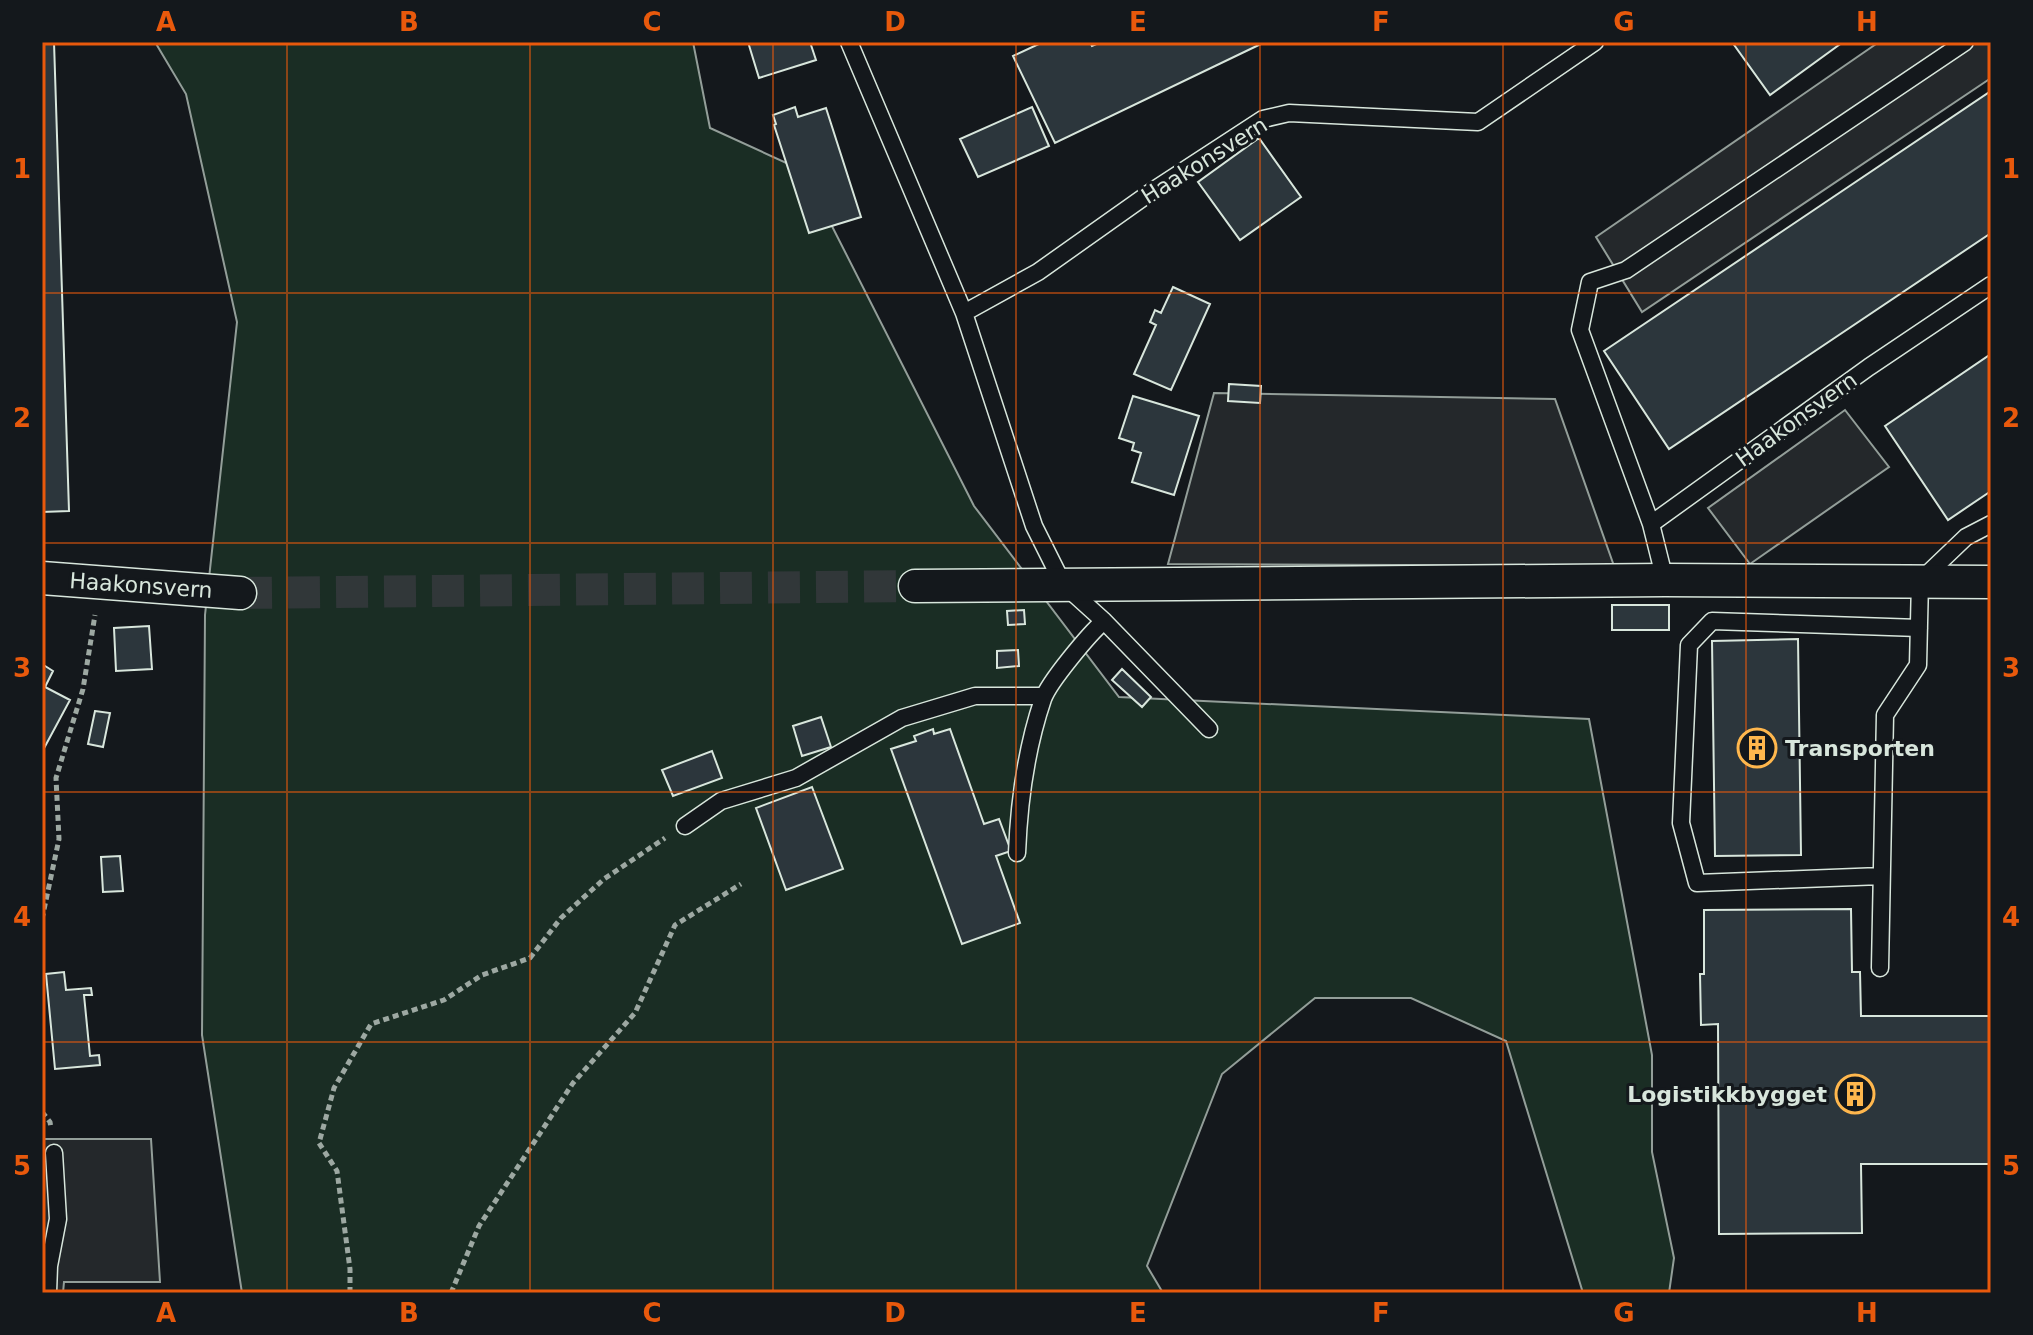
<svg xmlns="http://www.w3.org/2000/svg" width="2033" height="1335" font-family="'DejaVu Sans',sans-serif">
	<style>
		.green { fill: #1a2d24; stroke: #939e99; stroke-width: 2 }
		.parking { fill: #24282b; stroke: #939e99; stroke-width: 2 }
		.building { fill: #2c363c; stroke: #d8e6dc; stroke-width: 2 }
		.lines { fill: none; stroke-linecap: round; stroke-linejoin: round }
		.street-tunnel { stroke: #313739; stroke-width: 32; stroke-dasharray: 32 16; stroke-linecap: butt }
		.lane-casing { stroke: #d8e6dc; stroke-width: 19 }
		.street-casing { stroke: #d8e6dc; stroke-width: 35 }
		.path { stroke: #9da8a2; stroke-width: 5; stroke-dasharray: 6 4; stroke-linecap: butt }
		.lane { stroke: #14181c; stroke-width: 16 }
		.street { stroke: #14181c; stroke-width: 32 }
		.grid { fill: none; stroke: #e8590c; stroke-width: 2; stroke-opacity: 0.55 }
		.labels { text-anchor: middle; stroke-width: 6; stroke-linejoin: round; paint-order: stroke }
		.street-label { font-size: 22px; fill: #d8e6dc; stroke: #14181c }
		.poi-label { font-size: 22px; font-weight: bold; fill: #d8e6dc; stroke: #14181c; text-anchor: start }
		.neatline { fill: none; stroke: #e8590c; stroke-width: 3 }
		.grid-label { font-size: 26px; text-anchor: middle; font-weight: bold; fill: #e8590c }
	</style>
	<rect width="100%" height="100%" fill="#14181c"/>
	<path class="green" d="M155 42H693L710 128 804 171 974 506 1119 697 1589 719 1652 1055V1152L1674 1258 1669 1293H1583L1506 1041 1411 998H1315L1222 1074 1147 1266 1163 1293H242L202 1035 205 615 237 322 186 94Z"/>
	<path class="parking" d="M1879 42H1991V78L1642 312 1596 237Z
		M1214 393 1555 399 1614 566 1168 564Z
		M1845 410 1889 467 1750 564 1708 508Z
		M42 1139H151L160 1282H64L63 1293H42Z"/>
	<path class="building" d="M42 42H54L69 511 42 512Z
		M748 42H810L816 60 759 78Z
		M1043 42H1090L1092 46 1101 42H1265L1055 143 1013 56Z
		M1732 42H1843L1770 95Z
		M1991 91V233L1669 449 1604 351Z
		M795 107 798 117 826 108 861 217 809 233 774 125 776 124 773 115Z
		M1032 107 1049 146 978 177 960 139Z
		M1259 138 1301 197 1240 240 1198 182Z
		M1173 287 1210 304 1171 390 1134 374 1156 325 1150 322 1155 310 1161 313Z
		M1991 354V491L1948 520 1885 426Z
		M1229 384 1261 386 1260 403 1228 401Z
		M1133 396 1199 416 1174 495 1132 482 1141 453 1132 450 1134 443 1119 438Z
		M1612 605H1669V630H1612Z
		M1024 610 1025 624 1008 625 1007 611Z
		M149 626 152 669 116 671 114 628Z
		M1798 639 1801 855 1715 856 1712 641Z
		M1018 650 1019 666 997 668V651Z
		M42 664 53 671 45 687 70 700 42 752Z
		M1122 669 1151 697 1142 707 1112 680Z
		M95 711 110 713 103 747 88 744Z
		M821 717 831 747 802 756 793 726Z
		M933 729 934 734 950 729 984 824 999 819 1011 851 996 856 1020 923 962 944 891 749 916 741 914 736Z
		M712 751 722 778 673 796 662 770Z
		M812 787 843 869 786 890 756 808Z
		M120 856 123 891 103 892 101 857Z
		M1851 909 1852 972H1860L1861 1016H1991V1164H1861L1862 1233 1719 1234 1718 1024 1701 1025 1700 974H1704V910Z
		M64 972 66 990 91 988 92 995H84L90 1056 99 1055 100 1065 55 1069 46 974Z"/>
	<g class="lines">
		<path class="street-tunnel" d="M240 593 915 586"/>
		<defs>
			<path id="lane" d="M849 42 964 313 1034 526 1063 584 1104 621 1209 729
				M964 313 1038 272 1151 192 1263 119 1289 113 1478 122 1595 42
				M1651 524 1580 330 1590 282 1626 270 1965 42
				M1665 580 1651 524 1869 367 1991 285
				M685 826 721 801 796 778 902 718 975 696H1043
				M1017 853C1019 802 1026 749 1043 699 1049 682 1089 634 1104 621
				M1881 876 1697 883 1681 823 1689 645 1712 621 1919 628
				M1880 968 1885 715 1918 665 1920 581 1966 537 1991 524
				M48 1293 49 1266 58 1219 54 1153"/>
			<path id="street" d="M42 578 240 593
				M915 586 1665 580 1991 582"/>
		</defs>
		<use href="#lane" class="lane-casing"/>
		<use href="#street" class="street-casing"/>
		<path class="path" d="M42 919 59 839 56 778 83 689 95 615
			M42 1112 50 1122 51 1128
			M350 1293V1269L337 1171 319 1143 334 1088 371 1024 444 1000 482 975 530 958 561 918 604 879 665 838
			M451 1293 479 1226 573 1083 635 1013 675 925 741 884"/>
		<use href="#lane" class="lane"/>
		<use href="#street" class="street"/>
	</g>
	<path class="grid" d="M287 42V1293M530 42V1293M773 42V1293M1016 42V1293M1260 42V1293M1503 42V1293M1746 42V1293M42 293H1991M42 543H1991M42 792H1991M42 1042H1991"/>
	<defs>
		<symbol id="building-ring" viewBox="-11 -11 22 22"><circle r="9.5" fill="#14181c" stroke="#ffb74d" stroke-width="1.5"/><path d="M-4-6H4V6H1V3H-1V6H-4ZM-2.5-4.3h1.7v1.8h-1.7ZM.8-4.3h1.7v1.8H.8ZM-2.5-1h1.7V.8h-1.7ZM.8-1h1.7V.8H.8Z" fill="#ffb74d"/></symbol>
	</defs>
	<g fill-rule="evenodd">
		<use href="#building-ring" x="1735" y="726" width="44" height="44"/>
		<use href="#building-ring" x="1833" y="1072" width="44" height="44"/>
	</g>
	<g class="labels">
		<g class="street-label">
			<text transform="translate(1204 160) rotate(-32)" y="8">Haakonsvern</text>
			<text transform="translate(1796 419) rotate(-36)" y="8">Haakonsvern</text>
			<text transform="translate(141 585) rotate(4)" y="8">Haakonsvern</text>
		</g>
		<g class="poi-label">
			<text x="1785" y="756">Transporten</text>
			<text x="1827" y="1102" text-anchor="end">Logistikkbygget</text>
		</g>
	</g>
	<rect width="2033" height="1335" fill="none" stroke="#14181c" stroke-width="88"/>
	<rect x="44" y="44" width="1945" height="1247" class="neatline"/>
	<g class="grid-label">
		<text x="166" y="31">A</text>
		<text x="409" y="31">B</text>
		<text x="652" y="31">C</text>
		<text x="895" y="31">D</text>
		<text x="1138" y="31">E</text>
		<text x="1381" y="31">F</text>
		<text x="1624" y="31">G</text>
		<text x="1867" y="31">H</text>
		<text x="22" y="178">1</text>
		<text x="2011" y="178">1</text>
		<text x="22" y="427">2</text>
		<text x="2011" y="427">2</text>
		<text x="22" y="677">3</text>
		<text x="2011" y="677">3</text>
		<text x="22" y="926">4</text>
		<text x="2011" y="926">4</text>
		<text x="22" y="1175">5</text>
		<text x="2011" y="1175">5</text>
		<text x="166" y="1322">A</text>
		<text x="409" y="1322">B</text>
		<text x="652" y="1322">C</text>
		<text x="895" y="1322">D</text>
		<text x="1138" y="1322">E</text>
		<text x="1381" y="1322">F</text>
		<text x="1624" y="1322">G</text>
		<text x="1867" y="1322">H</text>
	</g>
</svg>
